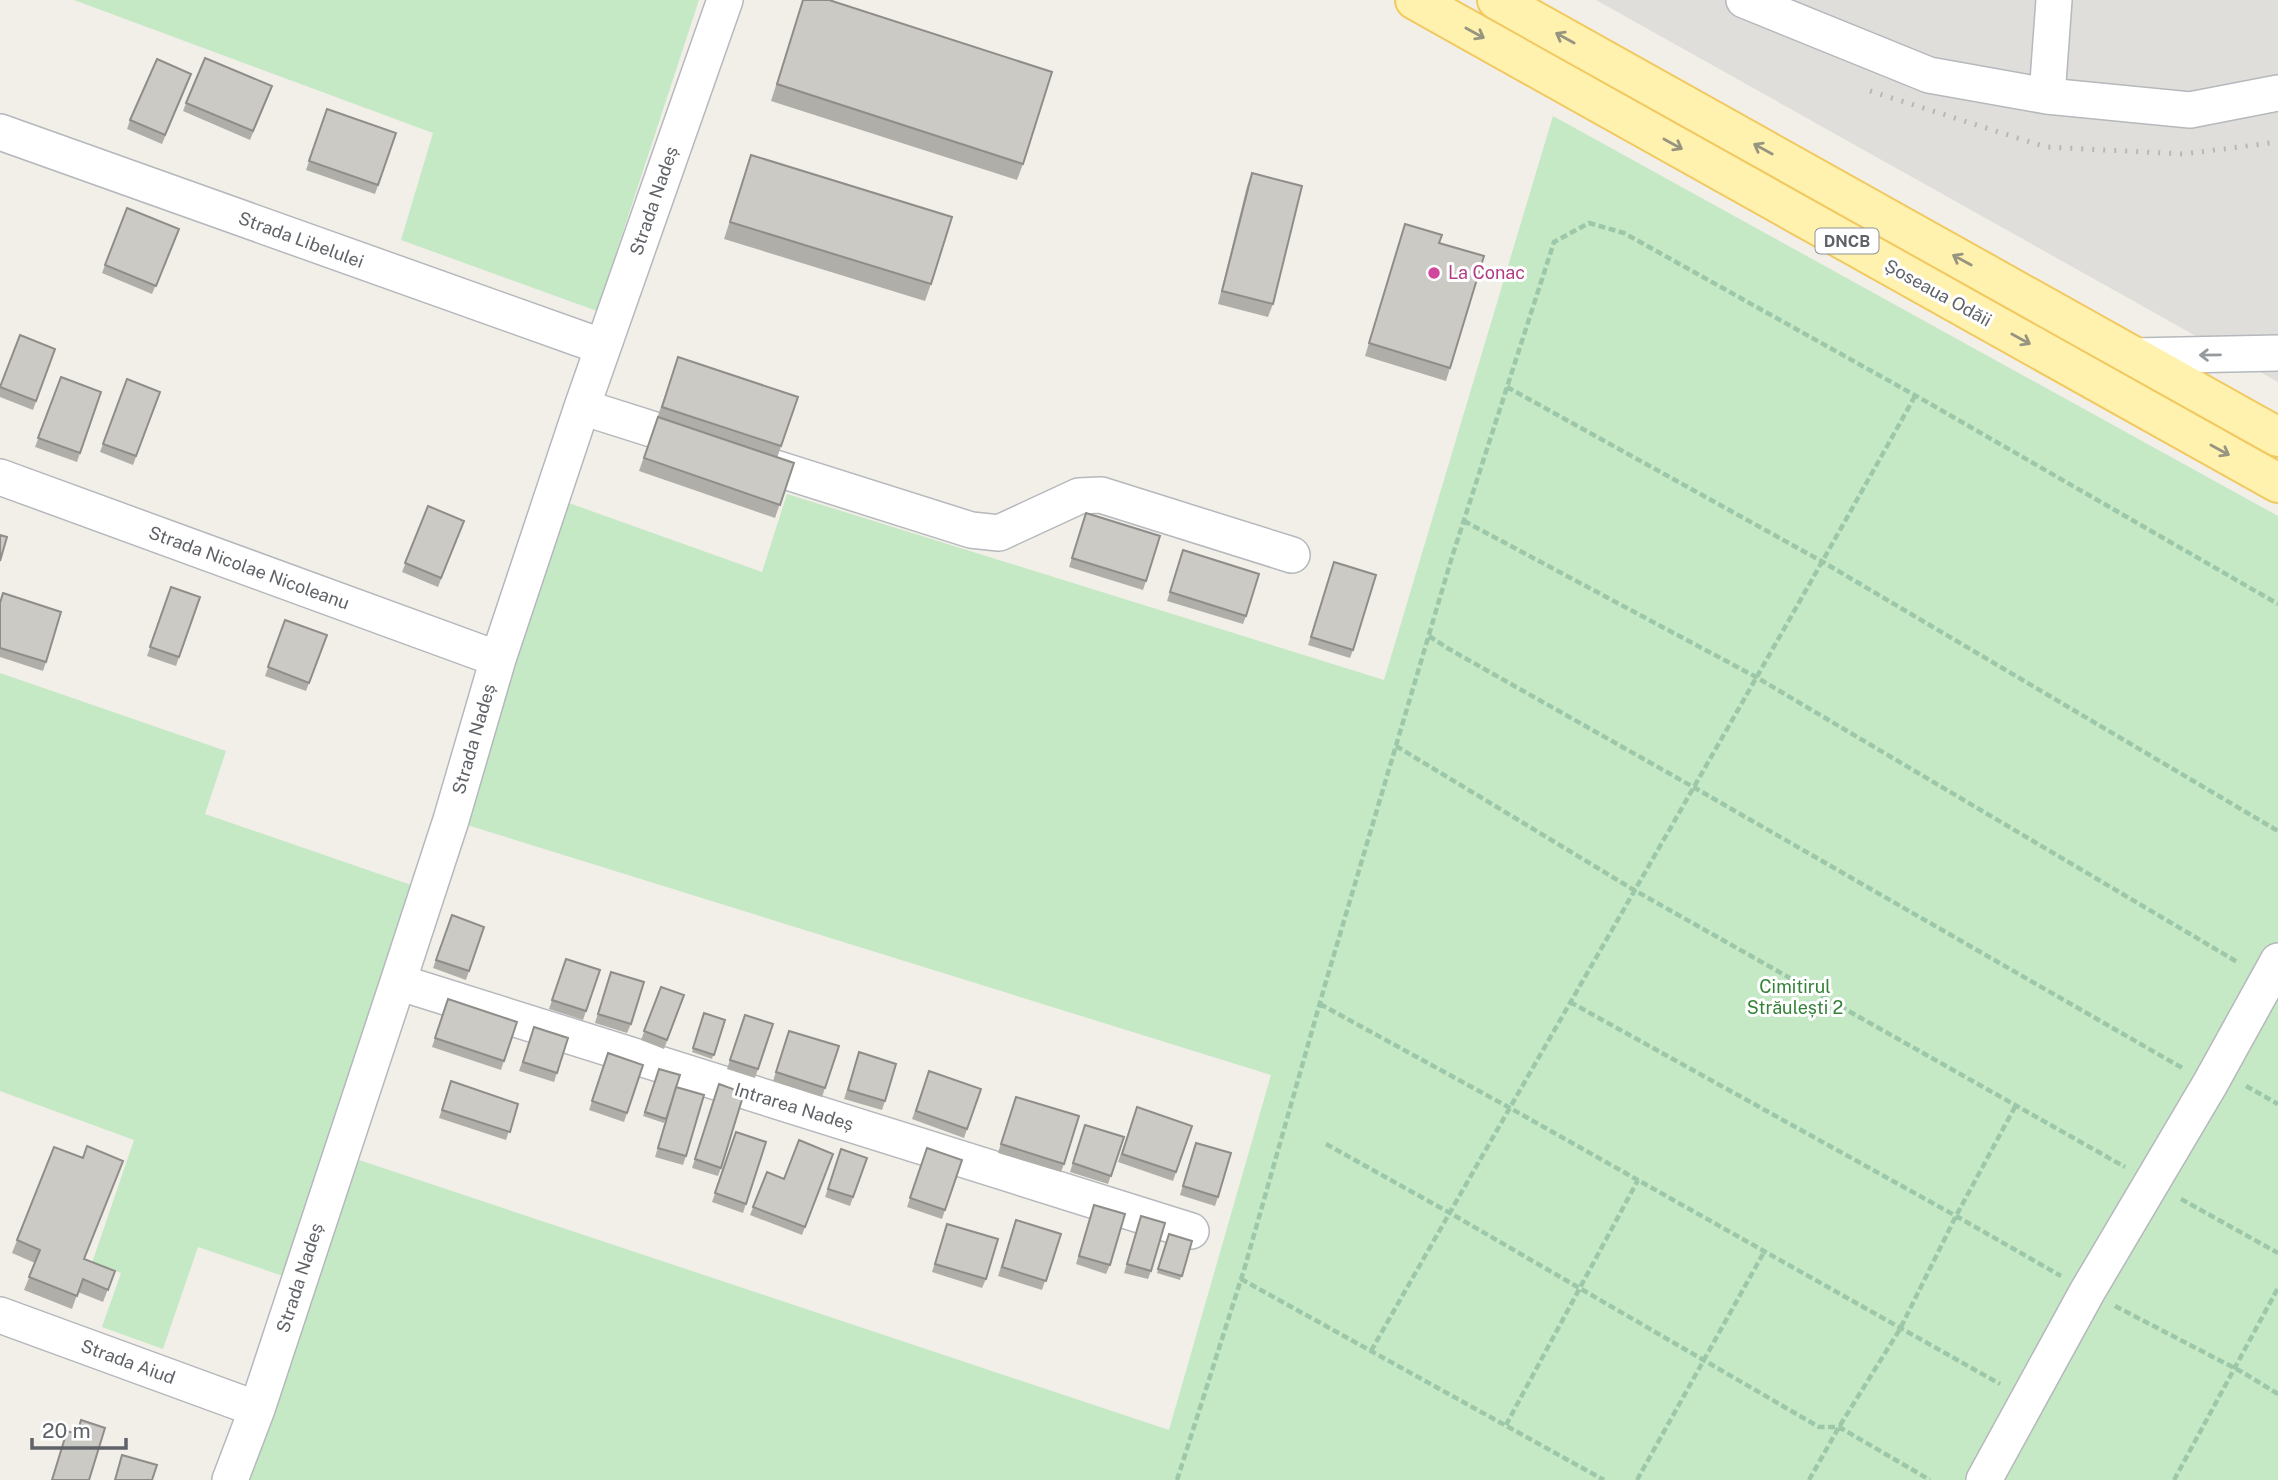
<svg xmlns="http://www.w3.org/2000/svg" width="2278" height="1480" font-family="'Public Sans',sans-serif">
	<style>
		.industrial { fill: #e0deda }
		.green { fill: #c5e8c5 }
		.lines { fill: none; stroke-linecap: round; stroke-linejoin: round }
		.minor-casing { stroke: #b5b8bc; stroke-width: 38 }
		.major-casing { stroke: #f2c960; stroke-width: 42 }
		.path { stroke: #9cc7a9; stroke-width: 4.5; stroke-dasharray: 7 3.5; stroke-linecap: butt }
		.minor { stroke: #fff; stroke-width: 35 }
		.major { stroke: #fff2af; stroke-width: 38 }
		.rail { stroke: #b6b7b8; stroke-width: 5; stroke-dasharray: 2 9; stroke-linecap: butt }
		.wall { fill: #afaea9 }
		.building { fill: #cccac5; stroke: #8f8d8a; stroke-width: 2 }
		.oneway { stroke: #979581 }
		.oneway2 { stroke: #979a9d }
		.hotel-dot { fill: #d1479c; stroke: #fff; stroke-width: 2.5 }
		.labels { text-anchor: middle; stroke-width: 6; stroke-linejoin: round; paint-order: stroke }
		.shield { fill: #fff; stroke: #8f9295; stroke-width: 2 }
		.shield-label { font-size: 16px; font-weight: bold; fill: #5f6368 }
		.street-label { font-size: 18px; fill: #5f6368; stroke: #fff }
		.hotel-label { font-size: 18px; fill: #b23c85; stroke: #fff; text-anchor: start }
		.park-label { font-size: 18px; fill: #348238; stroke: #fff }
	</style>
	<rect width="100%" height="100%" fill="#f1efe8"/>
	<path class="industrial" d="M1596 0H2278V382Z"/>
	<path class="green" d="M74 0H699L597 311 401 240 433 133Z
		M1553 116 2278 516V1480H236L341 1154 1169 1430 1271 1075 451 820 552 497 762 572 787 494 1384 680Z
		M0 673 226 751 205 814 417 887 283 1276 198 1247 163 1349 102 1327 121 1273 92 1263 134 1140 0 1091Z"/>
	<g class="lines">
		<defs>
			<path id="minor" d="M1744 0 1929 75 2047 96 2190 110 2278 93
				M2047 96 2054 0
				M0 132 603 347
				M2134 356 2278 353
				M582 407 971 530 999 533 1079 496 1101 495 1292 555
				M0 477 498 659
				M398 982 1191 1231
				M0 1315 257 1409
				M230 1480 257 1409 398 982 451 820 498 659 582 407 725 0
				M1984 1480 2087 1292 2210 1084 2278 961"/>
			<path id="major" d="M1415 0 2278 483
				M1497 0 2278 437"/>
		</defs>
		<use href="#minor" class="minor-casing"/>
		<use href="#major" class="major-casing"/>
		<path class="path" d="M1507 387 1823 562 2278 831
			M1464 521 1756 677 2239 963
			M1429 636 1449 649 1695 788 2184 1069
			M1396 746 1634 890 2125 1167
			M1570 1002 1956 1216 2061 1276
			M1320 1004 1510 1108 2000 1384
			M2246 1086 2278 1104
			M1326 1144 1450 1213 1819 1427H1839L1930 1480
			M2181 1199 2278 1253
			M1241 1279 1604 1480
			M2115 1306 2242 1372 2278 1394
			M1371 1351C1552 1032 1737 716 1915 396
			M1506 1425 1638 1180
			M1177 1480 1244 1270 1327 978 1452 557 1554 242 1589 223 1624 233 1927 402 2278 604
			M1637 1480 1764 1252
			M1809 1480 1839 1427 1900 1329 1956 1216 2016 1105
			M2174 1480 2278 1288"/>
		<use href="#minor" class="minor"/>
		<use href="#major" class="major"/>
		<path class="rail" d="M1870 91 2046 147 2184 154 2278 142"/>
	</g>
	<path class="wall" d="M803 0 1023 164 1017 180 771 101Z
		M188 82 162 144 127 129 130 120Z
		M269 95 250 140 183 111 186 103Z
		M327 109 396 133 375 194 306 170Z
		M751 155 931 284 925 301 724 239Z
		M1252 173 1273 304 1268 317 1218 304 1247 186Z
		M127 208 179 229 152 294 102 273Z
		M1405 224 1439 243 1450 368 1446 381 1365 356Z
		M55 349 33 410 0 397V387Z
		M678 357 798 397 777 458 794 463 775 518 639 471Z
		M61 377 101 392 77 462 35 447Z
		M127 379 160 392 133 465 100 452Z
		M428 506 464 521 438 587 402 572Z
		M1083 522 1146 581 1143 590 1069 567Z
		M1183 550 1246 616 1243 624 1167 601Z
		M1331 571 1353 650 1350 658 1308 645Z
		M171 587 200 597 176 666 147 656Z
		M0 602 46 662 43 671 0 657Z
		M285 620 327 635 306 691 265 676Z
		M452 915 484 927 466 980 433 968Z
		M566 959 600 970 583 1020 549 1009Z
		M608 980 631 1024 627 1033 595 1023Z
		M661 987 684 995 664 1049 641 1040Z
		M448 999 517 1022 501 1070 432 1047Z
		M704 1013 725 1020 712 1059 692 1052Z
		M745 1015 773 1024 755 1078 727 1069Z
		M534 1027 568 1038 554 1082 519 1071Z
		M786 1039 839 1046 822 1097 773 1081Z
		M859 1052 885 1101 882 1110 844 1099Z
		M608 1053 643 1065 624 1122 589 1110Z
		M659 1069 676 1088 686 1156 683 1165 655 1157 669 1110 664 1123 643 1116Z
		M929 1071 981 1089 964 1138 912 1119Z
		M451 1081 518 1104 506 1140 439 1118Z
		M719 1084 721 1168 718 1176 692 1168Z
		M1013 1105 1064 1164 1061 1172 998 1153Z
		M1137 1107 1192 1126 1173 1181 1118 1162Z
		M736 1132 766 1142 743 1213 712 1202Z
		M1082 1133 1124 1137 1108 1184 1070 1172Z
		M54 1147 84 1259 115 1271 103 1302 78 1292 72 1309 24 1290 35 1263 12 1253Z
		M927 1148 962 1160 942 1219 907 1207Z
		M841 1149 867 1158 850 1206 825 1197Z
		M1193 1151 1218 1197 1215 1206 1180 1195Z
		M833 1154 802 1235 750 1215 767 1172 784 1179Z
		M1091 1213 1110 1265 1106 1274 1076 1264Z
		M1141 1216 1151 1271 1148 1279 1124 1273Z
		M1013 1228 1061 1234 1042 1290 998 1276Z
		M944 1233 986 1279 982 1288 932 1272Z
		M1169 1234 1192 1241 1180 1280 1157 1273Z"/>
	<path class="building" d="M803 0H829L1052 72 1023 164 777 84Z
		M205 58 272 86 253 131 186 103Z
		M157 59 191 74 165 135 130 120Z
		M327 109 396 133 378 185 309 161Z
		M751 155 952 217 931 284 730 222Z
		M1252 173 1302 186 1273 304 1222 291Z
		M127 208 179 229 156 286 105 265Z
		M1405 224 1442 235 1439 243 1484 256 1450 368 1369 343Z
		M20 335 55 349 36 401 0 387Z
		M678 357 798 397 781 446 662 407Z
		M61 377 101 392 80 453 38 438Z
		M127 379 160 392 136 456 103 444Z
		M658 417 794 463 780 505 644 458Z
		M428 506 464 521 441 578 405 563Z
		M1086 513 1160 536 1146 581 1072 558Z
		M0 535 7 537 0 561Z
		M1183 550 1259 574 1246 616 1170 592Z
		M1334 562 1376 575 1353 650 1311 637Z
		M171 587 200 597 179 657 150 647Z
		M3 593 61 612 46 662 0 648V603Z
		M285 620 327 635 309 683 268 667Z
		M452 915 484 927 469 971 436 960Z
		M566 959 600 970 586 1011 552 1000Z
		M611 972 644 982 631 1024 598 1014Z
		M661 987 684 995 667 1040 644 1031Z
		M448 999 517 1022 504 1061 435 1038Z
		M704 1013 725 1020 714 1055 693 1048Z
		M745 1015 773 1024 758 1069 730 1060Z
		M534 1027 568 1038 557 1073 523 1062Z
		M789 1031 839 1046 825 1088 776 1072Z
		M859 1052 896 1064 885 1101 848 1090Z
		M608 1053 643 1065 627 1113 592 1101Z
		M659 1069 680 1075 666 1119 645 1112Z
		M929 1071 981 1089 967 1129 916 1111Z
		M451 1081 518 1104 510 1132 442 1110Z
		M719 1084 744 1093 721 1168 695 1159Z
		M676 1087 704 1095 686 1156 658 1148Z
		M1016 1097 1079 1116 1064 1164 1001 1144Z
		M1137 1107 1192 1126 1176 1172 1122 1154Z
		M1085 1125 1124 1137 1111 1176 1073 1163Z
		M736 1132 766 1142 746 1204 715 1193Z
		M799 1140 833 1154 805 1227 753 1207 767 1172 784 1179Z
		M1196 1143 1231 1153 1218 1197 1183 1186Z
		M87 1146 123 1161 84 1259 115 1271 108 1290 83 1279 77 1296 29 1277 40 1250 17 1240 54 1147 83 1158Z
		M927 1148 962 1160 945 1210 910 1198Z
		M841 1149 867 1158 853 1197 828 1189Z
		M1094 1205 1125 1214 1110 1265 1079 1256Z
		M1141 1216 1165 1223 1151 1271 1127 1264Z
		M1016 1220 1061 1234 1046 1281 1002 1267Z
		M947 1224 998 1239 986 1279 935 1264Z
		M1169 1234 1192 1241 1182 1276 1158 1269Z
		M81 1420 105 1428 89 1480H52L67 1431 77 1434Z
		M122 1455 157 1465 152 1480H115Z"/>
	<defs><path id="oneway-shaft" d="M-6 0H5M1.5-3L5.5 0L1.5 3" fill="none" stroke-width="1.6" stroke-linecap="round" stroke-linejoin="round" transform="scale(1.75)"/></defs>
	<g class="oneway">
		<use href="#oneway-shaft" transform="translate(1475 33) rotate(29)"/>
		<use href="#oneway-shaft" transform="translate(1565 38) rotate(-151)"/>
		<use href="#oneway-shaft" transform="translate(1673 144) rotate(29)"/>
		<use href="#oneway-shaft" transform="translate(1763 149) rotate(-151)"/>
		<use href="#oneway-shaft" transform="translate(1962 260) rotate(-151)"/>
		<use href="#oneway-shaft" transform="translate(2021 339) rotate(29)"/>
		<use href="#oneway-shaft" transform="translate(2220 450) rotate(29)"/>
	</g>
	<use class="oneway2" href="#oneway-shaft" transform="translate(2210 355) rotate(179)"/>
	<circle class="hotel-dot" cx="1434" cy="273" r="7"/>
	<g class="labels">
		<rect class="shield" x="1815.5" y="228.5" width="63" height="25" rx="5"/>
		<g class="shield-label">
			<text x="1847" y="247">DNCB</text>
		</g>
		<g class="street-label">
			<text transform="translate(654 201) rotate(-71)" y="6">Strada Nadeș</text>
			<text transform="translate(301 240) rotate(20)" y="6">Strada Libelulei</text>
			<text transform="translate(1938 293) rotate(29)" y="6">Șoseaua Odăii</text>
			<text transform="translate(249 568) rotate(20)" y="6">Strada Nicolae Nicoleanu</text>
			<text transform="translate(474 739) rotate(-74)" y="6">Strada Nadeș</text>
			<text transform="translate(794 1107) rotate(17)" y="6">Intrarea Nadeș</text>
			<text transform="translate(300 1278) rotate(-72)" y="6">Strada Nadeș</text>
			<text transform="translate(128 1362) rotate(20)" y="6">Strada Aiud</text>
		</g>
		<g class="hotel-label">
			<text x="1448" y="279">La Conac</text>
		</g>
		<g class="park-label">
			<text x="1795" y="993">Cimitirul<tspan x="1795" dy="21">Străulești 2</tspan></text>
		</g>
	</g>
	<path d="M32 1438v10h94v-10" fill="none" stroke="#5f6368" stroke-width="3.5"/>
	<text x="42" y="1438" font-size="21" fill="#5f6368" stroke="#ffffff" stroke-width="5" paint-order="stroke">20 m</text>
</svg>
